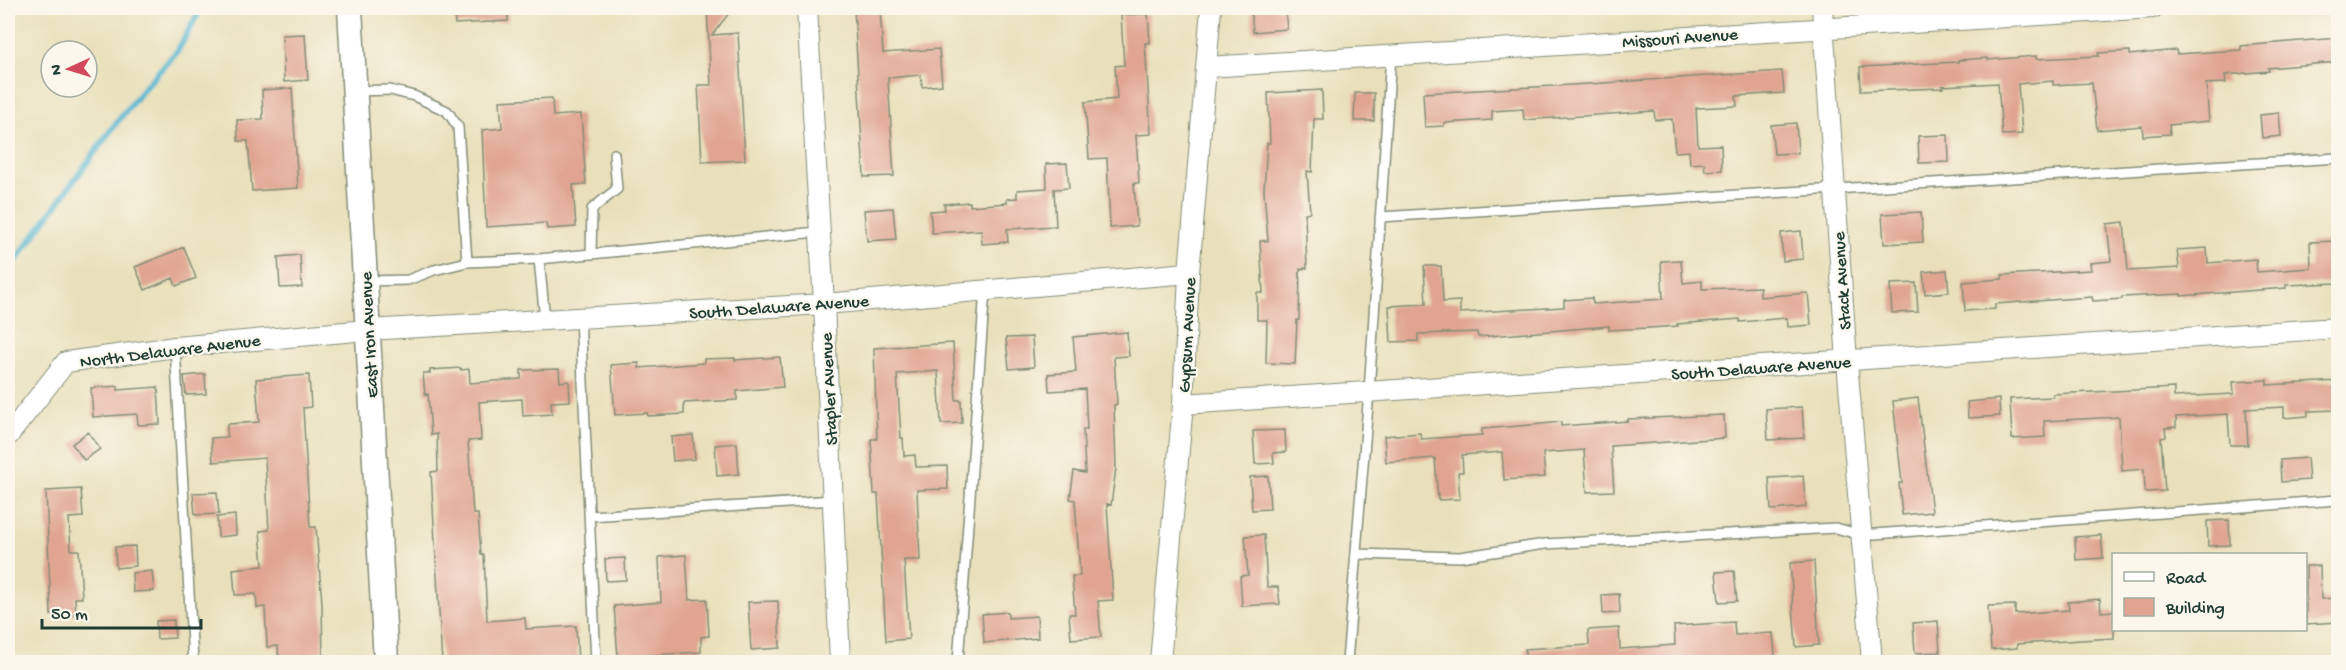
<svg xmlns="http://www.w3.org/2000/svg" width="2346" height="670" font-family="'Gochi Hand',sans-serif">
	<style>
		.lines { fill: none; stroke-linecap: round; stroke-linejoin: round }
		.stream { stroke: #52b5d0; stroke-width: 6 }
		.building { fill: #e0a491 }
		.service-casing { stroke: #848e78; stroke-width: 12 }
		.minor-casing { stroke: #848e78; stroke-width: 22 }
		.tertiary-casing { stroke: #848e78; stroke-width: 27 }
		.service { stroke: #fff; stroke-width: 9 }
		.minor { stroke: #fff; stroke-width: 20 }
		.tertiary { stroke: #fff; stroke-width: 24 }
		.labels { text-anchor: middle; stroke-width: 4.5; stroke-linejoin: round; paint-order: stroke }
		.street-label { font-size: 18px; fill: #1f3d34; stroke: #fbf7ec }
	</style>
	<rect width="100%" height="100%" fill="#fbf7ec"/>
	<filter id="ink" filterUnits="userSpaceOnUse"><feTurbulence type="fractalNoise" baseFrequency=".0167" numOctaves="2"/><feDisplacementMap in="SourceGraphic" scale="12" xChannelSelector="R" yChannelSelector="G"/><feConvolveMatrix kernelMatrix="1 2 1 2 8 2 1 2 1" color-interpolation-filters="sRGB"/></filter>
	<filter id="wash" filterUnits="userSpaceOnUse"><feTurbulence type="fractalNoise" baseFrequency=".008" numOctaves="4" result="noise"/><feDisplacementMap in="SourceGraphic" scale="24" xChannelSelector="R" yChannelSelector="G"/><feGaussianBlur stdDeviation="1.35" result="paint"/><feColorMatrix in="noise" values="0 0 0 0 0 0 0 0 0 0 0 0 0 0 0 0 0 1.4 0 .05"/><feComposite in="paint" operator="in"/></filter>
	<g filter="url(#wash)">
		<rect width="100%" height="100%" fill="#e9e0bb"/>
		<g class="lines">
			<path class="stream" d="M8 271 114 126 144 88 178 50 201 8"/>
		</g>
		<g id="blocks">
			<path class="building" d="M454 8H508V21L455 24Z
				M707 8H733L712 35 738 33 745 160 702 162 698 85H711Z
				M854 8H880L883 53 939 49 942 85 922 87 921 75 888 78 894 176 864 177Z
				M1251 8H1285L1287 29 1253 32Z
				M1148 14 1150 43H1145L1151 134 1136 135 1139 183H1134L1137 226 1110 228 1107 158 1089 159 1085 102 1117 99 1115 66 1124 65 1121 15Z
				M305 34 308 80 284 82 282 35Z
				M2338 38V62L2268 68 2269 71 2225 75 2226 83 2206 84 2209 121 2169 125 2170 134 2143 136 2142 126 2097 130 2092 83 2053 85V81L2018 84 2022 134 2002 135 1998 83 1942 86 1943 88 1861 91 1860 67 1958 62V60L1988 58V60L2036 56V59L2099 56 2098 53 2130 51V55L2176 50 2177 54 2241 50V46Z
				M1782 71 1784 93 1736 96 1737 106 1696 108 1698 146 1721 145 1722 170 1705 171 1704 163 1690 164 1689 151 1675 152 1672 119 1655 120 1654 111 1524 120 1523 109 1492 111V120L1444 123V126L1425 127 1423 93 1589 84Z
				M292 88 298 188 252 191 248 141H238L237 120 263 119 262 90Z
				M1322 90 1323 119H1314L1312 172 1307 171 1310 212 1305 213 1307 268 1300 269 1299 320H1297L1295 364 1266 363 1267 320H1257V293H1263L1260 241H1268L1264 191 1267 143H1270L1268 93Z
				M1355 93H1374V121H1354Z
				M552 98 553 116 581 114 586 184 573 185 576 227 547 229 546 223 486 227 482 130 502 128 500 101Z
				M2279 113 2281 136 2262 138 2260 115Z
				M1796 123 1798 153 1774 154 1771 125Z
				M1948 135 1949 162 1919 163 1918 136Z
				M1067 163 1069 188 1054 189 1056 226 1007 229 1008 242 982 244 981 230 932 233 930 211 945 210 944 204 970 202V206L1007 203V199L1017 198V190L1047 188 1046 164Z
				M893 208 896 239 867 241 864 210Z
				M1921 212 1923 242 1884 244 1882 214Z
				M2124 222 2128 271 2179 268 2177 250 2207 248 2208 263 2256 259 2257 272 2311 268 2310 242 2338 241V283L2286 285V288L2181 296V294L2122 297V299L2093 301 2092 297 2036 301 1995 304V309L1965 311 1963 282 2002 279V275L2091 270 2090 263 2111 261 2107 224Z
				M1801 231 1803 259 1783 261 1781 233Z
				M184 247 196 278 176 286 173 278 145 290 135 267Z
				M300 255 302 287 280 288 278 257Z
				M1681 260 1683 283 1702 281V289L1760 287V297L1808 293 1811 325 1788 327 1787 318 1740 322V319L1677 324 1678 326 1649 328 1609 330V326L1478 337 1477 332 1418 334V341L1391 342 1389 306 1426 304 1424 266H1441L1443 302 1460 301V313L1564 307V300L1592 298 1593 304 1663 299 1661 261Z
				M1947 270 1949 292 1925 294 1923 272Z
				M1916 283 1918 312 1892 313 1890 284Z
				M1127 332 1129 356 1114 357 1117 404 1114 405 1116 468 1111 505 1107 504 1113 600 1098 601 1101 637 1071 639 1069 614H1075L1072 576H1080L1075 500 1070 499 1074 471 1085 473 1083 429H1087L1085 389 1049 391 1048 374 1076 372 1073 337Z
				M1032 337 1034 367 1009 369 1006 338Z
				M953 343 956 400H961L962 423 941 424 938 371 897 374 901 438H903L904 456 915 455 916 467 947 466 948 489 917 490 920 560H904L909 639 886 641 878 494H874L871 439H877L874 348Z
				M780 357 783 387 737 391V400L684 403V414L648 416 647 413 615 415 611 365 639 363V368L704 363V359L735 358V360Z
				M461 368V370L469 369 470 383 521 379V370L559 369 560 382 569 381 570 401 551 402 552 414 523 416 522 399 479 402 481 440 468 441 473 514H478L481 555H484L487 621 525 618 526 629 576 626 578 663H442L431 472 438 471 437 434 431 435 428 394 425 395 423 373H430V370Z
				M205 374 206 394 186 395 184 376Z
				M309 375 311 407 303 408 310 527H316L322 603 323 663H279L278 646 267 647 265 607 257 608 256 594 235 595 233 569 263 566 260 531 269 530 265 458 213 462 211 438 227 437V424L259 422 256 379Z
				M2267 380V385L2338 381V410L2308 411V416L2284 418V407L2246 409 2248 445H2230L2228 414 2176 417V427L2165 428 2166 437 2161 438 2165 491 2145 492 2144 469 2122 471 2119 417 2044 421 2045 437 2012 439 2010 399 2053 397V394L2174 388V397L2234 394 2233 382Z
				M118 386V390L158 387 160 424 138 425 137 414 93 417 91 388Z
				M1918 398 1932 512 1902 515 1899 483H1902L1893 401Z
				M1999 399 2000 416 1968 418 1967 402Z
				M1802 407 1804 438 1768 440 1766 409Z
				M1724 415 1725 438 1611 446 1614 491 1587 492 1584 450 1543 453 1545 477 1504 480 1502 452 1462 455 1463 472H1458L1460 499 1438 500 1435 458 1386 462 1384 436 1420 433 1421 439 1482 435V429L1531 425 1561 422V426L1628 421V419Z
				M1285 430 1286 452 1273 453 1274 463 1255 464 1253 431Z
				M88 432 100 449 84 460 72 444Z
				M693 435 695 459 673 461 671 437Z
				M737 443 739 474 717 476 715 445Z
				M2307 458 2309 480 2281 482 2280 460Z
				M1268 476 1270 509 1252 510 1250 477Z
				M1803 476 1806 507 1771 510 1769 478Z
				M81 489 83 517 69 518 71 550H79L82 598H75L76 614 51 615 46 491Z
				M217 492 219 514 195 515 193 493Z
				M235 515 236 535 218 537 217 517Z
				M2229 520 2230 545 2208 546 2207 521Z
				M1264 535 1267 587H1278L1280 604 1242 606 1240 576 1248 575 1245 536Z
				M2101 535 2103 558 2076 560 2075 537Z
				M135 546 136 566 116 568 115 547Z
				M686 555 689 600 707 599 709 636 701 637V652L618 657 614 606 661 602 659 557Z
				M625 558 626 580 606 581 605 559Z
				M1814 561 1819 645 1796 647 1790 563Z
				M2306 566H2320L2321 599 2338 598V622L2306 624Z
				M152 571 154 591 133 592 132 573Z
				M1734 571 1737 601 1719 602 1716 572Z
				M1619 594 1620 613 1603 614 1602 595Z
				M2100 599 2101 612 2114 611V638L2017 644V648L1991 650 1988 606 2015 605V614L2069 610 2068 602Z
				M778 601 780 648 751 650 748 602Z
				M1008 612V618L1037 616 1038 638 984 643 982 614Z
				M174 620 175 638 157 639 156 621Z
				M1938 621 1940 652 1915 653 1913 623Z
				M1734 622 1735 635 1773 633 1775 656 1752 657V661L1726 663H1722L1721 659 1664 663H1525V649L1589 645 1588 630 1619 628 1620 649 1675 645 1674 626Z"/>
		</g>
	</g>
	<g filter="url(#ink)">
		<use href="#blocks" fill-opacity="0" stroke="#848e78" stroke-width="1.5"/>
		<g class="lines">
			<defs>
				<path id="service" d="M356 91 390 90 414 96 447 111 458 127 467 262
					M1380 217 2338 158
					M591 254 592 209 617 189 614 154
					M539 259 818 232
					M366 281 408 280 434 270 467 262 539 259 545 320
					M580 317 596 662
					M175 347 193 662
					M590 516 833 500
					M1356 554 1460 557 1545 544 1836 528 1861 535 2338 500
					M958 662 985 290
					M1347 662 1369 392 1391 55"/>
				<path id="minor" d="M807 8 824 304 840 662
					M1822 8 1847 361 1872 662
					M1207 67 2153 8
					M1183 404 2338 328
					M8 436 66 362 175 347 367 330 824 304 1189 273
					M1160 662 1183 404 1189 273 1211 8"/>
				<path id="tertiary" d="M350 8 386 662"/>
			</defs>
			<use href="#service" class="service-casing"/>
			<use href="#minor" class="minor-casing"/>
			<use href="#tertiary" class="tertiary-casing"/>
			<use href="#service" class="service"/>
			<use href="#minor" class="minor"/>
			<use href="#tertiary" class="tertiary"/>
		</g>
	</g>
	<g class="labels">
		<g class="street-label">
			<text transform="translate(1680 37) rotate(-4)" y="6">Missouri Avenue</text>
			<text transform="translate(1841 281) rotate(-94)" y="6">Stack Avenue</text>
			<text transform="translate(779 306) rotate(-4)" y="6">South Delaware Avenue</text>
			<text transform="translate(368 335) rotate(-93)" y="6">East Iron Avenue</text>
			<text transform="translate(1186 335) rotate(-87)" y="6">Gypsum Avenue</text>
			<text transform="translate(170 350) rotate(-7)" y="6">North Delaware Avenue</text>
			<text transform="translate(1761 367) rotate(-4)" y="6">South Delaware Avenue</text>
			<text transform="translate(828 389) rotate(-93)" y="6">Stapler Avenue</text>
		</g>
	</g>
	<rect width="2346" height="670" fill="none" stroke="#fbf7ec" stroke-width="30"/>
	<rect x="2112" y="553" width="195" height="78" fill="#fbf7ec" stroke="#a3ada2" stroke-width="1.5"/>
	<rect x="2124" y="572" width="30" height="9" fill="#ffffff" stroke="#a3ada2" stroke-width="1.5"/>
	<text x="2166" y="583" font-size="18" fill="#1f3d34">Road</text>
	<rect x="2124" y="598" width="30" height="18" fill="#e0a491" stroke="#a3ada2" stroke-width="1.5"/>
	<text x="2166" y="613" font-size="18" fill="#1f3d34">Building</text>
	<g transform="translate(69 69) rotate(266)"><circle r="28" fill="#fbf7ec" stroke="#a3ada2" stroke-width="1.5"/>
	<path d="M0-4.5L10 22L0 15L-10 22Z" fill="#d1495b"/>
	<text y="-9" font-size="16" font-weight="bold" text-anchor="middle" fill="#1f3d34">N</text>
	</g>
	<path d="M42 619v9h159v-9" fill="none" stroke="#1f3d34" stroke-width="3"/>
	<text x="51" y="619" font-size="18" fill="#1f3d34" stroke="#fbf7ec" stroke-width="4.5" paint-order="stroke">50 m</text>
</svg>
